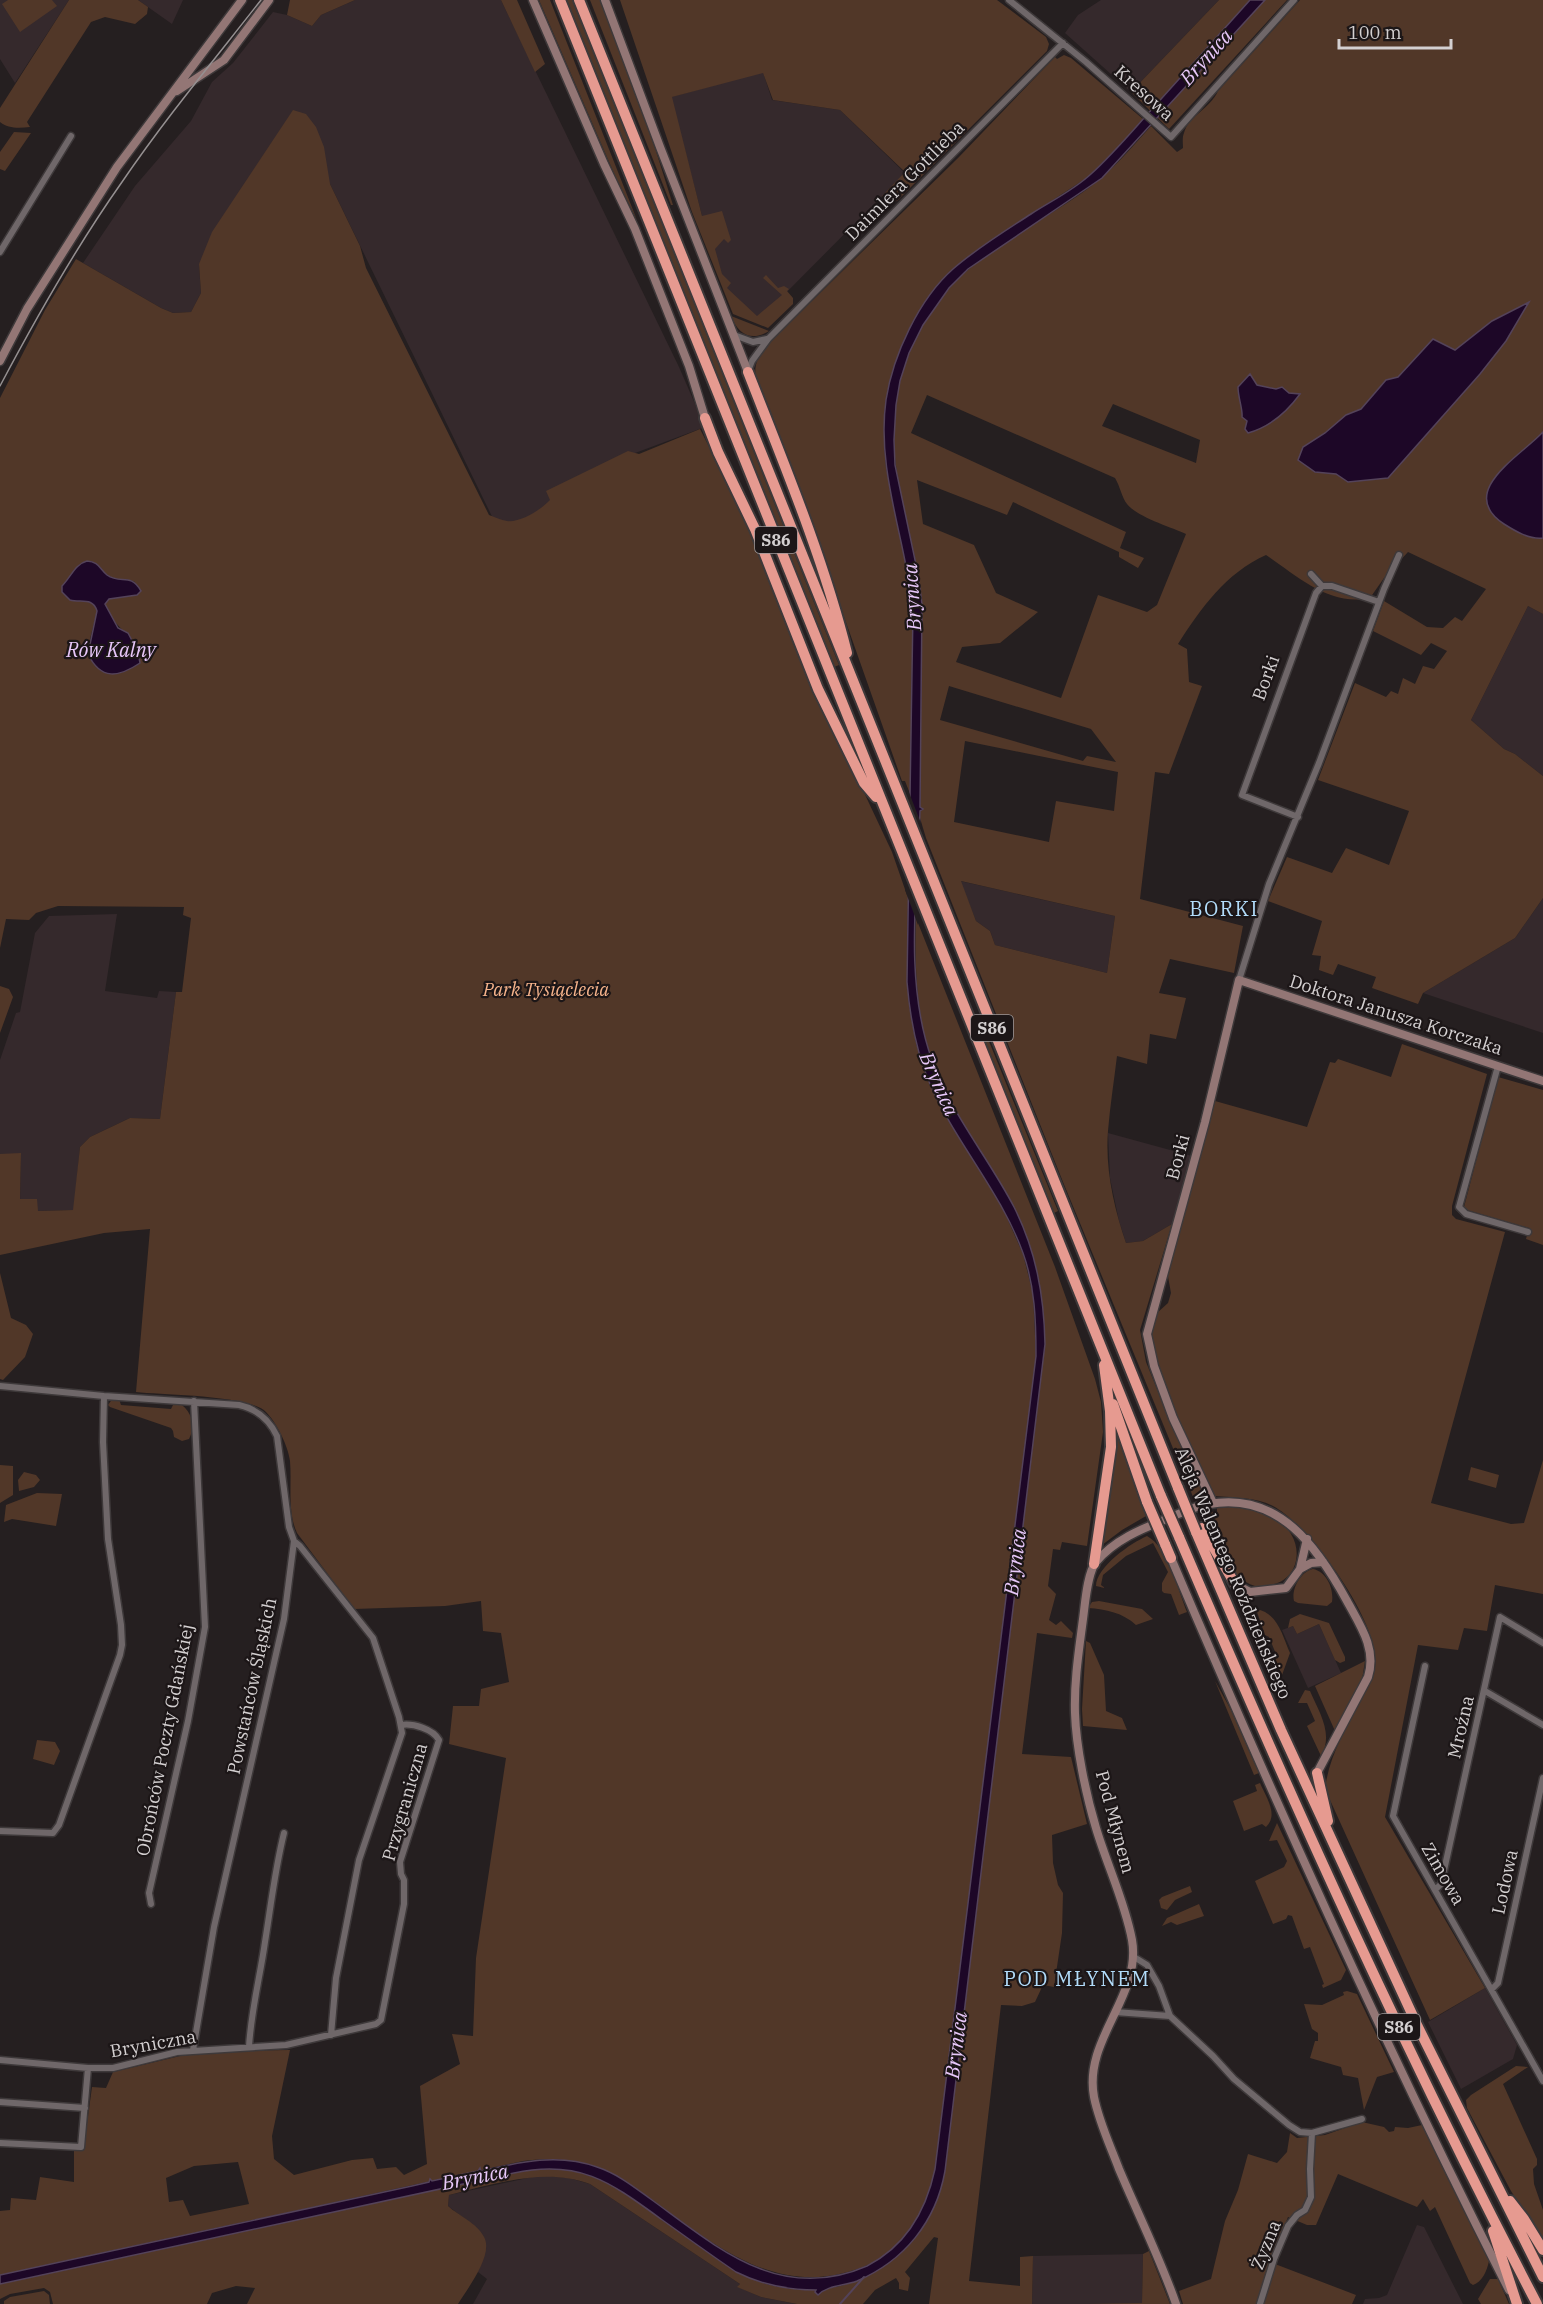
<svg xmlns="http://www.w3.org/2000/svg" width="1543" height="2304" font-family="'IBM Plex Serif',serif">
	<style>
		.built { fill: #35292c }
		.green { fill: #513728; fill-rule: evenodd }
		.water { fill: #1d0727; stroke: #54435a; stroke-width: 1.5 }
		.pier { fill: #251f20 }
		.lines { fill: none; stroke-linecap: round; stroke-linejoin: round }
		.stream { stroke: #54435a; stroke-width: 2 }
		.street-casing { stroke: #3e393a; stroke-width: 9 }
		.secondary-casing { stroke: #3e393a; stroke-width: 11 }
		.highway-casing { stroke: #3e393a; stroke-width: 14 }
		.street { stroke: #6f6769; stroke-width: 6 }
		.secondary { stroke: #937675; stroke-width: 8 }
		.highway { stroke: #e69a90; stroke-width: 10 }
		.tram { stroke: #959091; stroke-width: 1.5 }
		.highway-bridge-casing { stroke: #3e393a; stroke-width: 14; stroke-linecap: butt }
		.highway-bridge { stroke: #e69a90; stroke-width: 10 }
		.labels { text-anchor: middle; stroke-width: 4.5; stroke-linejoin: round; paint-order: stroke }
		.shield { fill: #1c1617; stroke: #9d9899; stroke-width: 1.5 }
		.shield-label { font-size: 16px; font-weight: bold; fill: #d4d0d1 }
		.street-label { font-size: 18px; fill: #d4d0d1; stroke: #1c1617 }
		.park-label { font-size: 18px; font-style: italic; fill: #f7b48c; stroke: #1c1617 }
		.water-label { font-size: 20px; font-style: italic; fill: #e8c8fa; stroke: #1c1617 }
		.neighbourhood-label { font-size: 20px; letter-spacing: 1.5px; fill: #b2dcfa; stroke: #1c1617 }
	</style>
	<rect width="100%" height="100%" fill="#251f20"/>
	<path class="built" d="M0 0H69L15 83 0 59Z
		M138 0H183L172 24Z
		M355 0H501L679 367 705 427 592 469 574 491 502 537 330 184 199 264 201 293 191 312 173 313 161 308 83 263 135 186 191 121 212 82 233 63 273 12 287 15 312 26 321 15Z
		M1101 0H1219L1131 92 1065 33 1078 15Z
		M763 72 772 100 840 110 905 173 757 322 725 291 702 216 671 97Z
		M1528 606 1543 614V776L1515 754 1504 749 1471 720Z
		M960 881 1115 916 1107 973 995 945 990 931 976 921Z
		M1543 898V1033L1423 993 1515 938Z
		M117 914 105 991 157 998 159 991 176 992 160 1119 130 1118 90 1137 80 1147 74 1210 37 1211 20 1199 21 1154H0V1060L16 1013 20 1012 35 933 49 916Z
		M1108 1133 1192 1156 1172 1224 1143 1241 1126 1243 1119 1221 1110 1178Z
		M1319 1624 1341 1673 1308 1688 1282 1630 1293 1626 1297 1634Z
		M1485 1988 1517 2045 1513 2059 1461 2089 1428 2022Z
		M541 2175 569 2178 590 2184 740 2284 738 2287 761 2297 797 2304H473L487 2279 478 2272 474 2226 448 2206 449 2195Z
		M1417 2225 1424 2227 1463 2304H1363L1365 2299 1379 2298 1387 2295Z
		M1143 2254 1142 2304H1032L1033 2256Z"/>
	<path class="green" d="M8 0H52L57 6 20 32 2 4Z
		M69 0H138L148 7 147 14 135 24 105 17 91 22 27 122 30 127C20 128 8 129 0 122V108Z
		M290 0H355L321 15 312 26 287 15Z
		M501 0H517L545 64 535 72Z
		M539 0H550L637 220 619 185Z
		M567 0H573L839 665 834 667Z
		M590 0H600L655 148 673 205H671Z
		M620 0H997L1046 37 1049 44 1047 51 897 201 890 202 882 196 905 172 840 110 773 100 763 73 672 97 702 216 722 211 731 240 728 243 724 239 715 249 722 274 731 283 727 288 757 316 782 295 763 278 766 275 778 288 784 286 789 289 787 291 793 298V304L768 328 733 314 692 212Z
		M1219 0H1287L1169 129 1131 92Z
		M1300 0H1543V614L1528 606 1471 720 1504 749 1515 754 1543 776V898L1515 938 1423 993 1418 1004 1372 988 1376 977 1338 964 1333 975 1319 970 1321 956 1312 955 1322 921 1268 901 1287 857 1332 873 1346 848 1389 865 1409 811 1318 780 1355 683 1386 697 1391 691 1398 694 1403 678 1415 684 1423 666 1434 669 1447 651 1431 643 1421 655 1373 631 1384 601 1427 627 1443 628 1455 617 1462 621 1486 589 1408 552 1384 578 1370 598C1330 607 1297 576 1266 555 1226 573 1201 608 1178 644L1187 649 1189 682 1202 686 1169 774 1155 772 1140 899 1243 926 1234 973 1170 959 1159 993 1186 998 1176 1039 1150 1034 1147 1064 1117 1056C1114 1081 1110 1106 1108 1131 1105 1169 1114 1208 1126 1243L1143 1241 1172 1224 1140 1330 1146 1362 1172 1426 1204 1492 1203 1496 1194 1499 1063 1182 926 838 920 818 922 604C918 549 895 495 894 439 892 367 926 299 984 257 1018 232 1056 212 1090 187 1113 170 1132 147 1151 126L1177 152 1183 148C1183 144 1182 137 1184 133 1188 116 1210 109 1218 91ZM927 395 1115 478C1120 486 1122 498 1127 504 1137 517 1171 527 1186 534L1157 605 1147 612 1098 595 1061 698 956 662 962 647 1000 643 1038 612 996 593 974 545 923 524 917 480 1007 515 1013 502 1119 552V557L1138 568 1144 558 1120 548 1126 532 911 433ZM1113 404 1200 440 1196 463 1102 426ZM949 686 1091 729 1116 762 1087 756 1083 761 940 720ZM965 741 1118 772 1114 811 1056 801 1049 842 954 822ZM961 881 1115 916 1107 973 995 945 990 931 976 921Z
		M1064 55 1071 58 1143 119 1119 146 1088 177 1012 227 952 270 932 293 914 320 897 360 886 401 884 444 886 468 908 573 913 610 910 794 905 781H902L806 509 756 379C753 363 760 353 770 342L958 158 1055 57 1057 59Z
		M293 110 306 114 316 127 324 147 330 184 360 246 366 268 489 515C495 517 501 520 507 521 520 523 542 509 550 500L546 491 628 451 639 454 700 429 750 528 813 684 892 852 908 898 907 975 909 1004 916 1043 923 1066 939 1102 1000 1202 1023 1254 1033 1294 1036 1356 935 2169C927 2208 909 2241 874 2262 786 2304 722 2251 654 2201 641 2192 627 2181 612 2174 584 2160 554 2157 523 2161L0 2275V2211L10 2210 11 2198 36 2200 40 2177 74 2182V2151L84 2146 92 2087 106 2088 113 2072 180 2056 232 2051 290 2050 272 2136 274 2159 294 2175 352 2160 373 2158 377 2169 396 2167 404 2175 427 2164 420 2086 460 2064 452 2034 473 2036 476 1958 506 1758 449 1744 453 1706H479L481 1689 509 1682 501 1633 483 1631 481 1601 445 1606 354 1609 297 1533C287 1511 292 1485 290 1461 288 1446 277 1423 266 1412 250 1395 163 1395 136 1392L150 1229 104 1233 0 1255V1154L21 1153 20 1199H37L38 1211 73 1210 80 1147 90 1137 130 1118 160 1119 176 992H182L191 918 183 915 184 907 58 906 36 913 29 920 6 919 0 948V398L45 310 76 259 161 308 173 313 191 312 201 293 199 264 212 232ZM88 561C100 562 101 572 111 577 119 581 127 578 135 582L137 595 109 599 105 604 112 619 130 638 135 647 136 665 115 674 101 671 98 668 89 643 97 611C93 597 81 603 70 600L62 592C64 582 77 563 88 561ZM238 2162 249 2204 190 2216 183 2200 169 2202 166 2178 194 2166Z
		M14 132 31 133 5 171 0 169V152Z
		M731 316 769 331C751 342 738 334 731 316Z
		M916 918 1055 1267 1095 1379 1101 1402 1103 1432 1087 1546 1062 1542 1060 1550 1053 1549 1048 1586 1056 1594 1049 1620 1056 1625 1061 1621 1073 1633 1072 1638 1037 1633 1022 1754 1071 1757 1087 1824 1052 1835 1053 1863 1058 1885 1063 1893 1062 1933 1054 1987 1043 1985 1035 2002 1022 2006 1001 2005 969 2281 1020 2286V2257L1033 2256 1032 2304H929L938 2238 934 2237 905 2272 910 2278 908 2291 899 2289V2283L896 2278 875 2290 863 2304H797L761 2297 737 2287 740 2284 590 2184C545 2167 494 2184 449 2195L448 2206C459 2216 477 2223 484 2237 494 2255 467 2289 458 2304H247L255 2288 236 2286 212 2293 207 2304H53L50 2292 44 2288 10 2294 0 2299V2284L514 2173C580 2159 610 2182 661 2219 686 2237 711 2255 736 2272 768 2288 808 2295 844 2285 853 2282 863 2276 872 2271 892 2260 908 2249 921 2230 934 2212 940 2192 945 2171L1045 1344C1044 1295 1036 1252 1014 1208 991 1164 958 1125 938 1078 917 1028 914 972 916 918Z
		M0 986 9 989 13 997 0 1033Z
		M986 1034 1058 1211 1054 1213 982 1036Z
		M1402 1044 1487 1074 1452 1206V1215L1456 1219 1505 1232 1431 1503 1511 1524 1524 1523 1543 1460V1594L1495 1585 1487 1631 1464 1628 1458 1650 1418 1645 1385 1817 1485 1988 1430 2020 1325 1789C1329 1755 1347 1727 1362 1696 1365 1688 1371 1680 1374 1672 1387 1631 1310 1525 1273 1506 1257 1497 1233 1498 1215 1496L1179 1422 1151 1345 1153 1324 1157 1313 1168 1303 1171 1293 1167 1271 1215 1101 1307 1127 1330 1062 1335 1063 1338 1059 1391 1077Z
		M1498 1077 1543 1090V1245L1526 1239 1529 1228 1467 1210 1464 1207Z
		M0 1273 11 1318 26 1325 33 1334 25 1357 3 1380 0 1379Z
		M113 1398 119 1399 121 1405 171 1409 175 1401C190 1407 197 1424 189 1439L182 1441 174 1437 173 1431 171 1428 110 1407 108 1405Z
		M1115 1426 1146 1516 1122 1530 1102 1545 1109 1502 1107 1501Z
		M0 1465 13 1466V1495L0 1503Z
		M1471 1467 1499 1475 1496 1488 1468 1480Z
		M24 1472 36 1475 40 1480 34 1487 19 1491 18 1480Z
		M37 1493 62 1494 56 1526 12 1519 4 1522 6 1505Z
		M1236 1506C1249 1509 1265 1511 1276 1517 1283 1521 1287 1528 1291 1534 1304 1555 1294 1583 1268 1585 1264 1586 1259 1587 1255 1586 1225 1576 1211 1540 1202 1514L1217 1511V1507Z
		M1147 1536C1168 1547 1178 1590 1187 1612L1179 1615 1171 1594 1164 1593 1162 1591V1583L1168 1572 1153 1543 1126 1556 1103 1575 1101 1585 1105 1588 1096 1586C1096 1567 1131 1543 1147 1536Z
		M1313 1569C1327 1572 1334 1589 1332 1602L1327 1606 1298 1603 1294 1601C1291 1589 1301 1571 1313 1569Z
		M1099 1601 1142 1609 1153 1619 1136 1625C1123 1613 1106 1609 1088 1608L1092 1602Z
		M1256 1609C1278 1613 1282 1635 1290 1653L1282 1675 1275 1659 1276 1654 1269 1637 1265 1635Z
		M1300 1614 1329 1623 1345 1657V1661L1340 1663 1335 1660 1319 1624 1297 1634 1293 1626 1288 1628 1290 1619Z
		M1086 1641 1090 1643 1104 1675 1106 1711 1122 1718 1127 1730 1083 1726 1082 1709Z
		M1365 1661 1362 1680 1335 1731 1315 1686Z
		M1215 1681 1231 1710 1259 1773 1254 1775Z
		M1305 1690 1310 1691C1319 1712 1334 1734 1321 1756L1307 1726 1315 1721 1307 1703H1298Z
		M37 1740 55 1742 60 1751 54 1765 33 1759Z
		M1260 1783C1266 1797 1279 1815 1266 1827L1262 1824 1244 1831 1233 1801 1257 1791 1255 1785Z
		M1277 1823 1346 1970 1341 1980 1323 1988 1322 1985 1324 1984 1310 1947 1304 1949 1292 1916 1288 1915 1286 1919 1273 1924 1255 1881 1284 1867 1287 1861 1277 1840 1269 1841Z
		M1190 1886 1192 1892 1175 1900 1167 1910 1161 1908 1159 1900 1162 1897Z
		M1199 1904 1204 1916 1177 1925 1171 1922 1162 1926 1167 1918Z
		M1347 1991 1357 1994 1394 2072 1377 2077 1364 2110 1358 2078 1343 2075 1341 2067 1310 2058 1315 2041H1318V2033L1312 2029 1304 2004 1322 2005 1344 1995 1343 1992Z
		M1516 2066 1528 2067 1503 2084 1537 2159V2165L1533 2169 1534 2184 1543 2210V2241L1511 2191 1467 2108 1466 2100 1471 2095Z
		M1362 2122 1384 2127 1389 2132 1394 2131 1395 2127 1408 2128 1422 2125 1489 2261C1487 2271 1482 2282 1473 2285L1470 2283 1435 2207 1430 2211 1423 2199 1417 2207 1338 2174 1316 2225H1307L1288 2217 1272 2257 1256 2304H1183L1179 2291 1211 2279 1225 2221 1238 2190 1248 2154 1277 2163 1287 2152 1290 2133 1297 2138 1325 2135Z
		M1149 2251 1170 2304H1088L1142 2303 1143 2254Z
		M1275 2264 1356 2295 1352 2304H1263Z
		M1490 2279H1498L1509 2304H1481L1478 2299Z
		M44 2291 49 2295 50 2304H4V2301L10 2297Z"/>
	<path class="water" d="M1250 0H1265L1102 178 968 269 949 288 923 325 909 353 900 381 896 405 894 440 895 465 918 574 922 604 920 807 923 809 920 811C917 891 904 983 932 1060 951 1114 988 1157 1014 1207 1036 1251 1044 1295 1045 1344L945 2171C936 2222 904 2261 857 2281 844 2286 828 2285 818 2295L815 2292 816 2290C787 2290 762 2285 736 2272 711 2255 686 2237 661 2219 610 2182 580 2159 514 2173L0 2284V2275L412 2186 429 2182 430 2179 432 2181 478 2171 480 2168 481 2171C520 2162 558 2153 597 2167 618 2174 634 2187 652 2200 718 2248 780 2304 867 2266 906 2246 926 2211 935 2169L1036 1356C1036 1321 1035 1286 1023 1253 1001 1192 956 1143 930 1084 916 1052 910 1018 907 982L913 610C906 540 876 471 886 400 893 355 919 299 953 269 977 248 1005 231 1031 214 1051 201 1074 190 1091 174 1114 153 1133 130 1153 108 1185 72 1218 36 1250 0Z
		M1529 302 1506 341 1480 374 1388 478 1348 482 1336 474 1315 472 1298 460 1303 447 1325 433 1346 415 1361 409 1386 380 1398 377 1433 339 1455 350 1492 321Z
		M1250 374 1257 385 1276 389 1282 387 1289 393 1300 394C1287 412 1269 427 1248 433L1245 429 1247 421 1242 417C1243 409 1238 398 1238 387Z
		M1543 432V538C1530 540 1515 531 1504 524 1455 492 1522 455 1543 432Z
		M87 561C99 562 99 568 107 575 121 585 130 572 141 591L137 595 109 599 105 604 118 628 128 633 138 652 140 663C119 677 101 681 88 654L97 611C93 597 81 603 70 600L62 592V586C71 577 75 564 87 561Z"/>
	<path class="pier" d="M907 787 922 826 918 925 905 890Z"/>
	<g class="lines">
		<path class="stream" d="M840 2304 864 2277"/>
		<defs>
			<path id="street" d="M1009 0 1086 62 1171 137 1294 0
				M0 252 71 136
				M734 335 753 342 767 339
				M748 371 752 361 768 339 1063 43
				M1311 574 1322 586H1332L1379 602
				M1298 817 1242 795 1316 593 1322 586
				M1239 980 1269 884 1319 763 1384 589 1399 555
				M1498 1066 1459 1207 1466 1214 1528 1232
				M0 1386 104 1396 239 1405C257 1409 269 1419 277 1436L289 1527 294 1541 284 1619 214 1927 193 2050
				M294 1541 300 1546 373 1638 399 1717 402 1733 359 1860 336 1978 331 2035
				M1425 1666 1393 1816 1543 2081
				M1485 1691 1543 1725
				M0 1831 53 1833 59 1825 120 1655 122 1645 121 1625 108 1539 103 1442 104 1396
				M1435 1890 1441 1884 1500 1617 1543 1643
				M151 1904 149 1893 188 1721 205 1627 194 1401
				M1134 1957 1147 1965 1159 1986 1170 2016 1213 2056 1234 2079 1289 2125 1300 2132 1312 2133 1362 2119
				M1492 1989 1498 1983 1543 1778
				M1115 2012 1170 2016
				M249 2047C251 2011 260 1977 265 1942 271 1905 275 1869 284 1833
				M0 2060 88 2068H113L177 2052 286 2045 376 2024 381 2020 404 1904V1880L401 1874 400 1862 439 1740C433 1729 413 1723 401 1725
				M0 2102 85 2108
				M0 2143 81 2147 88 2068
				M1260 2304 1274 2259 1288 2226 1297 2215 1305 2210 1311 2197 1310 2169 1312 2133"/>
			<path id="secondary" d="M533 0 604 164 635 229 689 366 705 418
				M605 0 660 147 748 372
				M177 91 224 60 269 0
				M0 361 27 309 117 167 242 0
				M1213 1503 1173 1418 1154 1366 1147 1334 1205 1122 1239 980 1543 1081
				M1171 1558C1276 1805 1387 2050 1509 2290
				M1300 1569 1311 1563 1323 1562
				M1235 1584 1250 1592 1286 1588 1300 1569 1307 1539
				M1176 2304C1160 2258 1138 2214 1119 2169 1110 2145 1099 2122 1094 2097 1083 2039 1142 1996 1132 1940 1125 1902 1107 1865 1096 1828 1086 1795 1076 1747 1075 1713 1074 1681 1079 1650 1083 1619 1085 1605 1087 1573 1096 1562 1115 1539 1144 1528 1171 1517 1183 1512 1196 1506 1209 1504 1279 1491 1318 1548 1347 1601 1360 1625 1377 1649 1368 1677L1317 1773"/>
			<path id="highway" d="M560 0 1161 1496
				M579 0 1178 1488
				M748 372C784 464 823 557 847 653
				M705 418 718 452 755 529 818 689 864 783 876 797
				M1113 1404 1147 1502
				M1202 1528 1235 1584
				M1196 1532 1281 1730 1418 2027 1543 2277
				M1179 1537C1290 1797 1406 2054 1537 2304
				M1165 1544 1171 1558
				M1094 1564 1111 1447 1110 1411 1104 1365
				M1317 1773 1328 1821
				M1510 2201 1524 2219 1543 2250
				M1493 2231 1517 2304"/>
		</defs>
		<use href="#street" class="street-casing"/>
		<use href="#secondary" class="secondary-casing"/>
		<use href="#highway" class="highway-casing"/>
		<use href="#street" class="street"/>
		<use href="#secondary" class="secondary"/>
		<use href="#highway" class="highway"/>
		<path class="tram" d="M0 386C37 316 76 247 122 182 165 119 214 60 261 0"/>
		<defs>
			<path id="highway-bridge" d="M1178 1488 1196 1532
				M1161 1496 1179 1537
				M1147 1502 1165 1544"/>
		</defs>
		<use href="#highway-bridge" class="highway-bridge-casing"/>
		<use href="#highway-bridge" class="highway-bridge"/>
	</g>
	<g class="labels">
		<g class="shield">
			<rect x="755" y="527" width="42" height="26" rx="4.5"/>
			<rect x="971" y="1015" width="42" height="26" rx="4.5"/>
			<rect x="1378" y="2014" width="42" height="26" rx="4.5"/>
		</g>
		<g class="shield-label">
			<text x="776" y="546">S86</text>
			<text x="992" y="1034">S86</text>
			<text x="1399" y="2033">S86</text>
		</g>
		<g class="street-label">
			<text transform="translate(1144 93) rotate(42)" y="6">Kresowa</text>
			<text transform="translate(905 181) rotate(-45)" y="6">Daimlera Gottlieba</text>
			<text transform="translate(1266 678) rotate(-70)" y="6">Borki</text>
			<text transform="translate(1396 1015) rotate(18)" y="6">Doktora Janusza Korczaka</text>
			<text transform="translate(1178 1157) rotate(-75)" y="6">Borki</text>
			<text transform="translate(1233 1573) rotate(67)" y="6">Aleja Walentego Roździeńskiego</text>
			<text transform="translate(252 1686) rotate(-78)" y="6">Powstańców Śląskich</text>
			<text transform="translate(1461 1727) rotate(-77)" y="6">Mroźna</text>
			<text transform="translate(165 1740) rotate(-79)" y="6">Obrońców Poczty Gdańskiej</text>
			<text transform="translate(405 1802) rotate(-74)" y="6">Przygraniczna</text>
			<text transform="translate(1115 1822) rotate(75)" y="6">Pod Młynem</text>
			<text transform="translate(1443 1874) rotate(60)" y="6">Zimowa</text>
			<text transform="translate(1505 1882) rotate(-78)" y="6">Lodowa</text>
			<text transform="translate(153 2044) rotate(-10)" y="6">Bryniczna</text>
			<text transform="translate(1266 2245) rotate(-68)" y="6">Żyzna</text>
		</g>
		<g class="park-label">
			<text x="546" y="996">Park Tysiąclecia</text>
		</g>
		<g class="water-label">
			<text transform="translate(1206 57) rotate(-48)" y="7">Brynica</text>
			<text transform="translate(912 597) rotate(-94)" y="7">Brynica</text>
			<text x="111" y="657">Rów Kalny</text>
			<text transform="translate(939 1084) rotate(66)" y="7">Brynica</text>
			<text transform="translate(1015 1562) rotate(-83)" y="7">Brynica</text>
			<text transform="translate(956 2045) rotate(-83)" y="7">Brynica</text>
			<text transform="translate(475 2177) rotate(-11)" y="7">Brynica</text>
		</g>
		<g class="neighbourhood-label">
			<text x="1224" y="916">BORKI</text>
			<text x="1077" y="1986">POD MŁYNEM</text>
		</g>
	</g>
	<path d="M1339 39v9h112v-9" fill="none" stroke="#d4d0d1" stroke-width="3"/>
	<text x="1348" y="39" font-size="18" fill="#d4d0d1" stroke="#1c1617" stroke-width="4.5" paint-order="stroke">100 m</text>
</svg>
